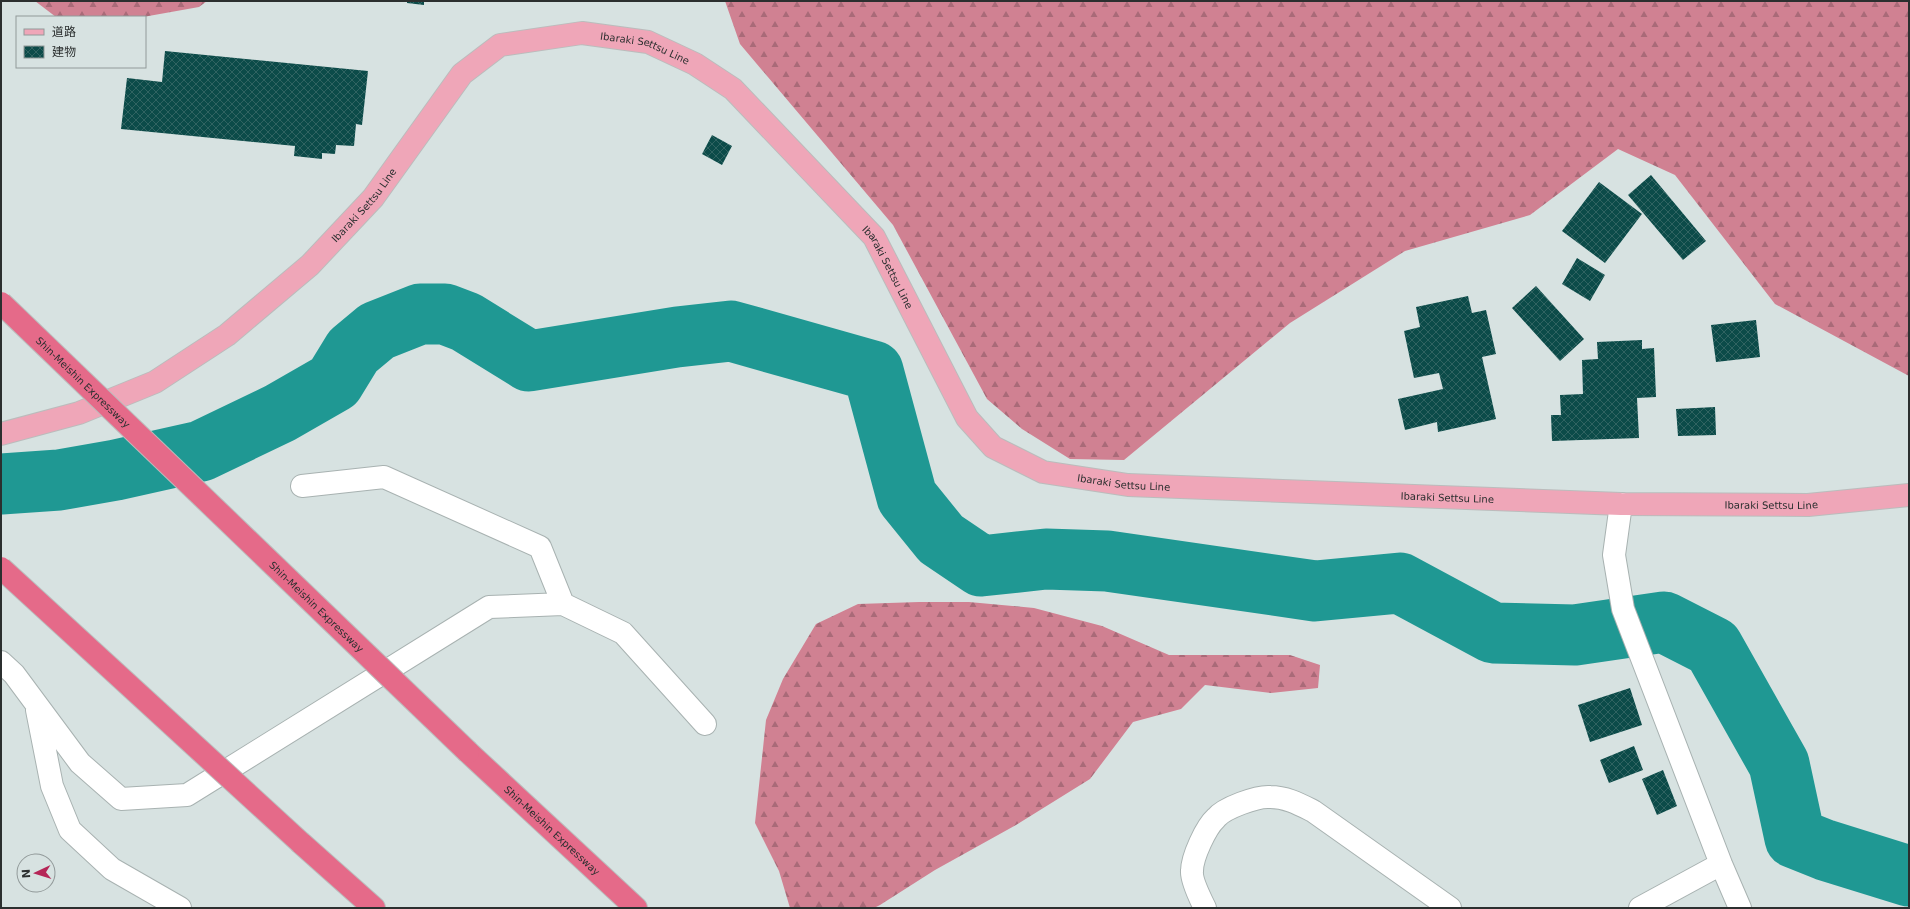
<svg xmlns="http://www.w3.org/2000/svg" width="1910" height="909" font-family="'DejaVu Sans','Noto Sans JP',sans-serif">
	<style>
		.forest { fill: url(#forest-firs) }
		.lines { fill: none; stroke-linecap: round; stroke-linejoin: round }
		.river { stroke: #1f9893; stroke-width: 61 }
		.building { fill: url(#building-cross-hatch) }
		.minor-casing { stroke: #a8b2b1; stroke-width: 24 }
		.major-casing { stroke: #bbbcbc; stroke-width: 24 }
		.highway-casing { stroke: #bbbcbc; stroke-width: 24 }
		.minor { stroke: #fff; stroke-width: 22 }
		.major { stroke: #efa6b8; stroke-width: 22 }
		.highway { stroke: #e56a89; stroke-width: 22 }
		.highway-bridge-casing { stroke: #bbbcbc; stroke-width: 24; stroke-linecap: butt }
		.highway-bridge { stroke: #e56a89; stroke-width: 22 }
		.labels { text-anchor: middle; stroke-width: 4; stroke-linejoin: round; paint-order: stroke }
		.street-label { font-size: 10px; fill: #2b2f2f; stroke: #d7e2e1 }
	</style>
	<defs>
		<pattern id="forest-firs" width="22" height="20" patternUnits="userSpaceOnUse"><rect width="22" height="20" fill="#d08192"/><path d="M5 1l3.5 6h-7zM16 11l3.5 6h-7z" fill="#a96a78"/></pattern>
		<pattern id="building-cross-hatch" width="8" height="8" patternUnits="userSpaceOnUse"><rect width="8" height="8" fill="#0c4b49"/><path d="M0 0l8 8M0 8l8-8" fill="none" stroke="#306361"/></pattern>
	</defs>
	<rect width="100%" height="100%" fill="#d7e2e1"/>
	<path class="forest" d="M35 1H207L199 7 143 17H56Z
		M725 1H1909V376L1775 304 1675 175 1618 149 1530 215 1405 251 1290 323 1124 460 1070 459 1022 429 987 399 893 225 740 44Z
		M919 602H969L1034 608 1102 626 1169 655H1290L1320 665 1318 688 1271 693 1205 685 1181 709 1133 722 1090 779 1016 825 935 870 880 905 874 908H790L779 871 755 823 766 720 783 679 816 624 858 604Z"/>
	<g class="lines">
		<path class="river" d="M1 484 59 480 116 470 201 451 280 413 334 382 353 351 377 331 420 314H445L466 322 529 361 677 337 731 331 873 371 907 497 941 539 981 566 1046 559 1107 561 1315 591 1400 583 1493 633 1575 635 1664 622 1713 647 1779 764 1795 838 1825 850 1909 876"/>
	</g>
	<path class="building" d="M407 1H424V5L407 3Z
		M165 51 368 71 362 125 356 124 354 146 336 145 335 154 322 153V159L294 156 295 146 121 129 127 78 162 82Z
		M712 135 732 146 722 165 702 154Z
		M1651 175 1706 241 1683 260 1628 195Z
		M1599 182 1642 214 1605 263 1562 231Z
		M1577 258 1605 275 1590 301 1562 284Z
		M1536 286 1584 339 1560 361 1512 308Z
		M1468 296 1472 313 1486 310 1496 354 1482 357 1496 419 1438 432 1437 422 1405 430 1398 399 1443 389 1439 373 1414 378 1404 331 1420 327 1416 307Z
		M1756 320 1760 357 1716 362 1711 325Z
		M1642 340V349L1654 348 1656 397 1637 398 1639 438 1552 441 1551 415H1561L1560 395 1583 394 1582 360 1598 359 1597 342Z
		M1715 407 1716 435 1678 436 1676 409Z
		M1630 688 1642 725 1590 742 1578 705Z
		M1634 746 1643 770 1609 783 1600 760Z
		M1663 770 1677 806 1657 815 1642 779Z"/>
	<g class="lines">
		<defs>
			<path id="minor" d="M302 486 384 477 540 547 563 604
				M1621 504 1614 555 1623 609 1721 864 1740 908
				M1 662 14 674 80 763 121 799 187 795 489 607 563 604 623 633 705 724
				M37 710 52 786 70 830 112 869 180 908
				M1205 908C1201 900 1191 880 1192 871 1192 857 1206 827 1216 818 1224 808 1257 796 1270 797 1286 797 1299 804 1313 811L1450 908
				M1640 908 1721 864"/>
			<g id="major">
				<path id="s1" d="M1 434 79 413 155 382 227 335 310 265 373 198 462 74 500 45 582 33 648 42 695 64 733 89 874 237 967 418 993 447 1043 472 1128 485 1621 504 1808 505 1909 495"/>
			</g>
			<g id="highway">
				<path id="s2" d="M468 752 636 908"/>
				<path d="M301 843 374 908"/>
			</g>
		</defs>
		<use href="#minor" class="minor-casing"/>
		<use href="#major" class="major-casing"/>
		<use href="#highway" class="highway-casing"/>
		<use href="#minor" class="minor"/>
		<use href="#major" class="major"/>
		<use href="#highway" class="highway"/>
		<defs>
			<g id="highway-bridge">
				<path id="s3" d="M1 303 468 752"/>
				<path d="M1 568 301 843"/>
			</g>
		</defs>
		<use href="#highway-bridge" class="highway-bridge-casing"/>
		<use href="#highway-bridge" class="highway-bridge"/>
	</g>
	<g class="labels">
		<g class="street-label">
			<text dy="4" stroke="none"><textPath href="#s1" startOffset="798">Ibaraki Settsu Line</textPath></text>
			<text dy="4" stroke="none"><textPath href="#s1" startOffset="438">Ibaraki Settsu Line</textPath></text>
			<text dy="4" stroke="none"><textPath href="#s1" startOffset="1134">Ibaraki Settsu Line</textPath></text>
			<text dy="4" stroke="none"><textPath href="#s3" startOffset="114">Shin-Meishin Expressway</textPath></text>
			<text dy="4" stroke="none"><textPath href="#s1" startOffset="1481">Ibaraki Settsu Line</textPath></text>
			<text dy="4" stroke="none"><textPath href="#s1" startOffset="1805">Ibaraki Settsu Line</textPath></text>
			<text dy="4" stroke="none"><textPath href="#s1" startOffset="2129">Ibaraki Settsu Line</textPath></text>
			<text dy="4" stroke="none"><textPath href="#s3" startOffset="438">Shin-Meishin Expressway</textPath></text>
			<text dy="4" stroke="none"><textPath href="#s2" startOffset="115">Shin-Meishin Expressway</textPath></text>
		</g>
	</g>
	<rect width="1910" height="909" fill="none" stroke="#2b2f2f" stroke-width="4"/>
	<rect x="16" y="16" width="130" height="52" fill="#d7e2e1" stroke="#929a9a"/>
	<rect x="24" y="29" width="20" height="6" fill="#efa6b8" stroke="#929a9a"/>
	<text x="52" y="36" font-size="12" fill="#2b2f2f">道路</text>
	<rect x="24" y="46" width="20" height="12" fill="url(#building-cross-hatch)" stroke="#929a9a"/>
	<text x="52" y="56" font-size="12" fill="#2b2f2f">建物</text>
	<g transform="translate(36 873) rotate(266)"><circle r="19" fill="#d7e2e1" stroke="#929a9a"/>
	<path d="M0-3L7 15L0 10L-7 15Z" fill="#b52657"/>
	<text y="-6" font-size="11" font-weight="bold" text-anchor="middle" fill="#2b2f2f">N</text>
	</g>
</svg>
